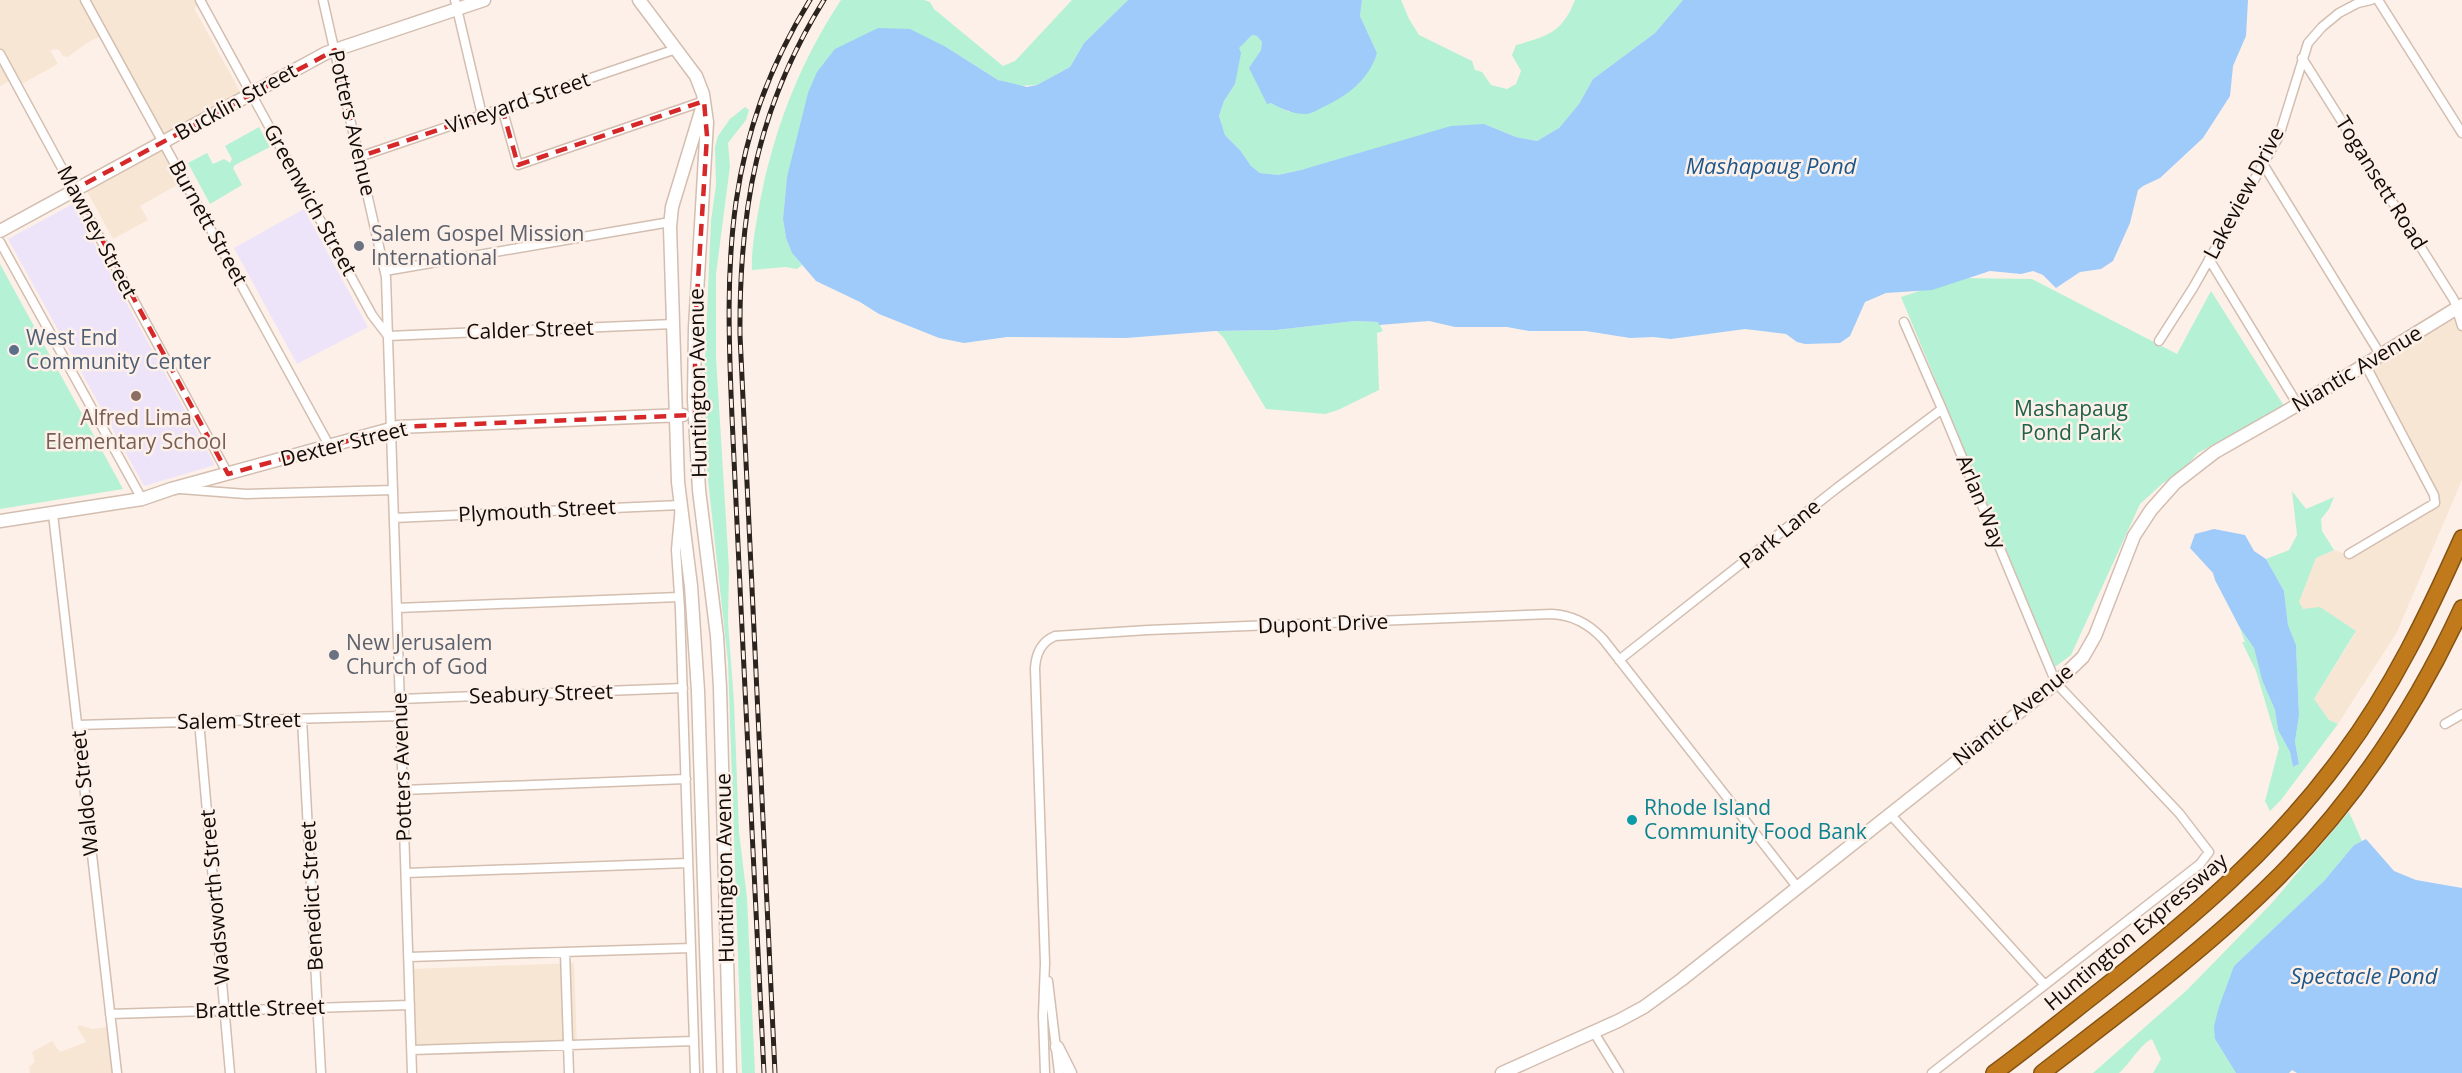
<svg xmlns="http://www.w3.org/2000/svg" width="2462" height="1073" font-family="'Open Sans',sans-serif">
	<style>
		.commercial { fill: #f7e6d4 }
		.education { fill: #ede4fa }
		.green { fill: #b4f1d5 }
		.water { fill: #9ecbfa }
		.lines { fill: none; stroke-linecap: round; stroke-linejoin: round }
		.street-casing { stroke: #d3beb0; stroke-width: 11 }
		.secondary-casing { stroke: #d3beb0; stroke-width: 15 }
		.highway-casing { stroke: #845314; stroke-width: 18 }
		.street { stroke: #fff; stroke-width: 8 }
		.secondary { stroke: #fff; stroke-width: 12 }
		.highway { stroke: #c17a1b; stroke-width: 15 }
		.rail-casing { stroke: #2a231e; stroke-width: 5 }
		.rail { stroke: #fdf0e8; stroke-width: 3; stroke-dasharray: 9; stroke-linecap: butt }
		.marked { fill: none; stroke: #d62828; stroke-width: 4.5; stroke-dasharray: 12 8; stroke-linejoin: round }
		.worship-dot { fill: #6b7280; stroke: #fdf0e8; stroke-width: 2 }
		.service-dot { fill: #5c6f8a; stroke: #fdf0e8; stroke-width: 2 }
		.education-dot { fill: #8d6e63; stroke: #fdf0e8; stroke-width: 2 }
		.culture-dot { fill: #0f9aa8; stroke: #fdf0e8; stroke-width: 2 }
		.labels { text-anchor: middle; stroke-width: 5; stroke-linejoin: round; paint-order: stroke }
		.street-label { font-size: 21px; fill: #120b07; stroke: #fdf0e8 }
		.worship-label { font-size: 21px; fill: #5b616d; stroke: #fdf0e8; text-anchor: start }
		.service-label { font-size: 21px; fill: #4e5e75; stroke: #fdf0e8; text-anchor: start }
		.park-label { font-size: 21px; fill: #206249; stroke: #fdf0e8 }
		.education-label { font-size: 21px; fill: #785e54; stroke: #fdf0e8 }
		.culture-label { font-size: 21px; fill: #0d838f; stroke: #fdf0e8; text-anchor: start }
		.water-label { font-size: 22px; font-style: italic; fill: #1c578c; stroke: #fdf0e8 }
	</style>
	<rect width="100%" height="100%" fill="#fdf0e8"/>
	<path class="commercial" d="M0 0H209L194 8 241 93 164 135 177 185 140 206 148 220 113 239 83 184 145 151 160 128 107 34 88 42 68 57 63 56 58 49 50 50 58 64 22 84 16 77 0 86Z
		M2462 305V480L2397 632 2338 724 2329 720 2314 699 2355 634 2302 610 2299 602 2316 558 2334 550 2346 554 2435 503 2409 449 2406 451 2362 365Z
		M574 963 577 1044 415 1052 411 969Z
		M79 1025 93 1029 113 1026 119 1073H30L29 1067 35 1062 32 1052 52 1041 60 1052 86 1042 77 1027Z"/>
	<path class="education" d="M73 204 120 291 215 465 144 486 8 239Z
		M304 209 368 327 297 364 234 248Z"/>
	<path class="green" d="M841 0H924L930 2 934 9 1003 66 1015 61 1072 0H1128L1084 43 1070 67 1037 85 1015 86 998 80 946 47 797 146 787 177 783 219 786 238 792 253 802 265 797 269 786 267 752 270C751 247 756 225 760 202 774 129 800 62 841 0Z
		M1362 0H1401L1409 19 1419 35 1472 61 1475 70 1482 72 1491 85 1507 89 1516 84 1521 71 1512 55 1516 45C1548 36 1562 33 1575 0H1683L1655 33 1593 79 1579 104 1559 128 1537 141 1516 137 1484 124 1301 170 1278 175 1260 173 1251 166 1240 150 1225 135 1219 116 1224 101 1235 84 1238 48 1252 35 1257 36 1262 42 1261 50 1251 66 1271 103 1289 112 1377 53 1360 16Z
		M745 107 749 110 746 120 728 143 730 166 716 274V357L729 569 728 622 734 702 739 832 747 898 755 1073H742L728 662 706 461 704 382 711 221 716 185 715 147 718 136 730 119Z
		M259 127 270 147 235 165 233 168 242 185 210 204 188 163 207 153 213 164 224 159 230 163 232 159 225 146Z
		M0 264 123 489 0 509Z
		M1959 278 2032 279 2177 354 2211 291 2284 406 2198 453 2177 476 2163 483 2140 504 2071 655 2055 667 1901 297Z
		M1355 321 1378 322 1383 331 1377 333 1379 390 1338 410 1325 414 1266 409 1224 338 1217 331 1276 330Z
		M2292 491 2306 509 2334 497 2329 509 2321 519 2322 531 2334 550 2316 558 2299 602 2303 609 2320 607 2356 631 2314 699 2329 720 2338 724 2281 800 2270 811 2265 801 2279 748 2256 671 2242 642H2245L2240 628 2254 648 2262 680 2275 710 2278 730 2290 752 2293 767 2299 764 2295 742 2299 715 2296 645 2288 625 2284 591 2266 559 2289 550 2297 535Z
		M2349 812 2362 841 2354 845 2324 881 2234 966 2215 1039 2236 1073H2153L2161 1059 2152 1039C2141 1043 2129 1065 2119 1073H2093L2187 990 2271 904Z"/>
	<path class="water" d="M1128 0H1362L1360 16 1377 53C1369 80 1347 96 1323 107 1317 110 1311 114 1306 114 1292 114 1282 109 1271 103L1267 104 1249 68 1261 50 1262 42 1257 36 1252 35 1239 48 1241 53 1235 84 1224 101 1219 116 1225 135 1240 150 1251 166 1260 173 1278 175 1301 170 1451 126 1484 124 1516 137 1537 141 1559 128 1579 104 1593 79 1655 33 1683 0H2248L2246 36 2233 66 2230 96 2203 138 2160 178 2143 186 2138 190 2130 223 2113 261 2101 269 2080 272 2056 288 2043 275 2033 271 2021 274 1990 271 1932 290 1886 293 1865 302 1850 336 1840 343 1805 344 1797 342 1786 334 1745 329 1671 339 1653 337 1630 338 1586 331H1529L1507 327H1455L1429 321 1379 325 1378 322 1355 321 1276 330 1215 331 1126 338 1007 337 964 343 939 338 879 314 860 302 816 281 792 253 786 238 783 219 787 177 808 93 817 72 835 49 878 28 910 29 946 47 998 80 1027 87 1037 85 1070 67 1084 43Z
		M2214 529 2245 535 2254 551 2266 559 2284 591 2288 625 2296 645 2299 715 2295 742 2299 764 2293 767 2290 752 2278 730 2275 710 2262 680 2254 648 2240 628 2215 580 2213 573 2190 548 2195 534Z
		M2366 839 2394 871 2416 880 2462 888V1073H2297L2292 1070 2289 1073H2236L2215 1039 2214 1026 2219 1007 2234 966 2324 881 2354 845Z"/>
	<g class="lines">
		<defs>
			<path id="street" d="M85 0 330 447
				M200 0 372 315 388 336 673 324
				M323 0 386 277 412 1073
				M455 0 482 115
				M2378 0 2462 133
				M0 54 228 474
				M2302 58 2454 300 2462 326
				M502 108 518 165 704 101
				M359 157 676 49
				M2263 164 2380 354
				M0 242 142 499
				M2209 259 2298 405
				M385 271 670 222
				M1904 322 1942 409 2056 683 2179 813 2209 852 2200 864 1932 1073
				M2159 341 2193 288 2279 136 2308 43 2322 27 2339 13 2358 3 2371 0
				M180 489 246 494 393 490
				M53 514 117 1073
				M394 518 680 505 676 550 680 609 695 1073
				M2349 554 2435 503 2434 495 2365 364
				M397 608 679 597
				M1619 660 1837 488 1942 409
				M400 699 683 688
				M302 719 321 1073
				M199 721 230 1073
				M2445 724 2462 714
				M77 725 400 716
				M403 790 686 779
				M1890 814 2044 984
				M406 873 688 863
				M565 952 569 1073
				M409 957 691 948
				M1048 981 1059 1073
				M110 1014 410 1005
				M1593 1031 1619 1073
				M412 1050 694 1041
				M1045 1073 1043 1016 1045 963 1035 668C1036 653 1041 642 1055 636L1148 630 1552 614C1573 615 1589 624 1603 639L1798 888"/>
			<path id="secondary" d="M639 0 696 76 703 94 707 122 695 328 694 399 699 490 717 636 720 688 730 1073
				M703 105 672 207 670 227 678 482 691 586 698 691 710 1073
				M0 231 326 53 484 0
				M0 521 142 499 171 489 398 427 683 415
				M1057 1047 1070 1073
				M1502 1073 1618 1021 1644 1007 1681 980 2056 683 2083 657 2095 636 2134 536 2151 510 2175 483 2215 452 2327 388 2462 305"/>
			<path id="highway" d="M1994 1073C2031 1046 2066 1017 2102 989 2192 918 2274 849 2342 756 2392 689 2428 614 2462 538
				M2042 1073C2118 1014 2197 956 2266 889 2349 809 2414 712 2462 608"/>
		</defs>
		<use href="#street" class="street-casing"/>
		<use href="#secondary" class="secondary-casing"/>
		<use href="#highway" class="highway-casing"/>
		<use href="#street" class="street"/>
		<use href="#secondary" class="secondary"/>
		<use href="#highway" class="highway"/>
		<defs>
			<path id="rail" d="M764 1073C756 918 749 763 741 608 738 544 735 481 732 417 725 258 724 140 810 0
				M775 1073 740 335C739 209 757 108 824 0"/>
		</defs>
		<use href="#rail" class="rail-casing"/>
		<use href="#rail" class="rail"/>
	</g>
	<path class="marked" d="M335 50 359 157 502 108 518 165 704 101 707 136 695 328V415L398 427 228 474 75 189Z"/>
	<g class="worship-dot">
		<circle cx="359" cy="246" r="6"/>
		<circle cx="334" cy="655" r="6"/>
	</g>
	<circle class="service-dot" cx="14" cy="350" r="6"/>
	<circle class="education-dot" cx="136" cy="396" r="6"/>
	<circle class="culture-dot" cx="1632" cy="820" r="6"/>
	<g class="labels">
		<g class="street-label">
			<text transform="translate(236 102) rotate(-29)" y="7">Bucklin Street</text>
			<text transform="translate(518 103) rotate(-19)" y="7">Vineyard Street</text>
			<text transform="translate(352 123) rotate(77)" y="7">Potters Avenue</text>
			<text transform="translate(2381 183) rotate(58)" y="7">Togansett Road</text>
			<text transform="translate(2244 193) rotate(-62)" y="7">Lakeview Drive</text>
			<text transform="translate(310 200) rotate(61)" y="7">Greenwich Street</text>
			<text transform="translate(208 223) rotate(61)" y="7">Burnett Street</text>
			<text transform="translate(97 232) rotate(62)" y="7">Mawney Street</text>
			<text transform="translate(530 330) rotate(-2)" y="7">Calder Street</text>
			<text transform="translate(2357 369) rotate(-31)" y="7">Niantic Avenue</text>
			<text transform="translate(698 383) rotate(-91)" y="7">Huntington Avenue</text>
			<text transform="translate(344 444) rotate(-14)" y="7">Dexter Street</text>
			<text transform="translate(1981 502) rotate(68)" y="7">Arlan Way</text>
			<text transform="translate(537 511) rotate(-3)" y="7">Plymouth Street</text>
			<text transform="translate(1780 534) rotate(-39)" y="7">Park Lane</text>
			<text transform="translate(1323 624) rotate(-2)" y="7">Dupont Drive</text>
			<text transform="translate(541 694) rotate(-2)" y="7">Seabury Street</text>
			<text transform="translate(2013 715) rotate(-39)" y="7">Niantic Avenue</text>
			<text transform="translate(239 721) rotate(-1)" y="7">Salem Street</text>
			<text transform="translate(402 767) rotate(-92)" y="7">Potters Avenue</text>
			<text transform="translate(85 793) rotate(-96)" y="7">Waldo Street</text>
			<text transform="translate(725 868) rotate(-91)" y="7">Huntington Avenue</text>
			<text transform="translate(312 896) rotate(-93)" y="7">Benedict Street</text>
			<text transform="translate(215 897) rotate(-95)" y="7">Wadsworth Street</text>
			<text transform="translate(2136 932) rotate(-40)" y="7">Huntington Expressway</text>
			<text transform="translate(260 1009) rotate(-2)" y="7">Brattle Street</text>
		</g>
		<g class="worship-label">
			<text x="371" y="241">Salem Gospel Mission<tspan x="371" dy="24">International</tspan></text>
			<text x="346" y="650">New Jerusalem<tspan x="346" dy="24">Church of God</tspan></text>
		</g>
		<g class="service-label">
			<text x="26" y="345">West End<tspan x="26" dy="24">Community Center</tspan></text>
		</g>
		<g class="park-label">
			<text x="2071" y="416">Mashapaug<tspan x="2071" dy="24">Pond Park</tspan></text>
		</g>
		<g class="education-label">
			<text x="136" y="425">Alfred Lima<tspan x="136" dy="24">Elementary School</tspan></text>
		</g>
		<g class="culture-label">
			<text x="1644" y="815">Rhode Island<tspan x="1644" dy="24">Community Food Bank</tspan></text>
		</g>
		<g class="water-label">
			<text x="1771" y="174">Mashapaug Pond</text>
			<text x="2364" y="984">Spectacle Pond</text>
		</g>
	</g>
</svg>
